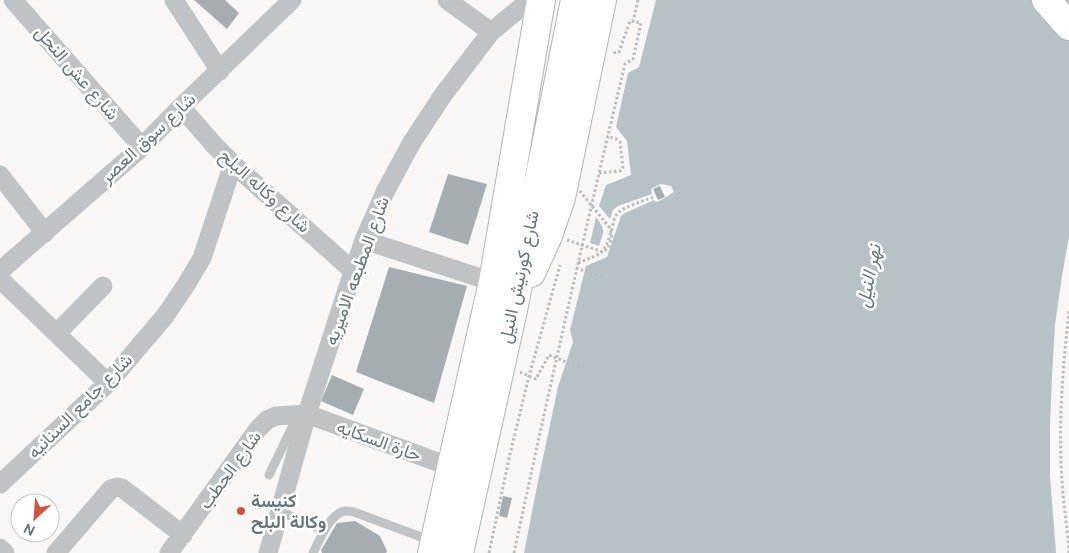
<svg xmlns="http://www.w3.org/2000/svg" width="1069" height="553" font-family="'DM Sans',Vazirmatn,sans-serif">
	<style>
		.water { fill: #b6c2c5 }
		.building { fill: #a5adb1 }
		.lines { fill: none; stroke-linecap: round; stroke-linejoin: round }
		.highway-casing { stroke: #b1b5b7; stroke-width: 30 }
		.path { stroke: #b9bcbe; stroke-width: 3; stroke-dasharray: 2.5 2.5; stroke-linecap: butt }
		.lane { stroke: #bfc3c6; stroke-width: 9 }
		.street { stroke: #bfc3c6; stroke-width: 19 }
		.highway { stroke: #fff; stroke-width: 28 }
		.path-bridge { stroke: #b9bcbe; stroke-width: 3; stroke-dasharray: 2.5 2.5; stroke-linecap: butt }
		.poi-dot { fill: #ce533f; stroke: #fff; stroke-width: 2 }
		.labels { text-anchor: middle; stroke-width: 5; stroke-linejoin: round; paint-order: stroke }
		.street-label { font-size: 18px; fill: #66757c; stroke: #fff }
		.poi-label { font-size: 18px; font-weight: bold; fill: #66757c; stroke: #fff; text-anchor: start }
		.water-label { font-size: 19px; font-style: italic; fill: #667a7e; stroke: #fff }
	</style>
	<rect width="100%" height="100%" fill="#f8f7f5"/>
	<path class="water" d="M656 0H1069V236L1062 276 1055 325 1052 376 1050 426V476L1056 553H524L537 486 558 387 573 342 570 330 586 266 607 257 621 216 625 213 654 200 656 202C663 200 667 196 674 192L671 186 661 184 651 189 652 194 618 206 613 210 610 219 599 206 606 185 631 175 627 141 616 127 628 73 639 67Z
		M596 217C606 231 604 230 599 246L590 243Z"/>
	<path class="building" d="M194 0H225L239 13 227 29Z
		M448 174 487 184 468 245 429 232Z
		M660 186 665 197 658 200 653 189Z
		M389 267 467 286 434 403 356 372Z
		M332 375 364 389 353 415 321 401Z
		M503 496 512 498 507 518 499 516Z
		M355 521 380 536 387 551 386 553H322L321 550 337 523Z"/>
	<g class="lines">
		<defs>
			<path id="highway" d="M1046 0 1069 26
				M531 273 547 238 561 198 602 0
				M432 553 493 282 541 0
				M459 553 513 310 575 0"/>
		</defs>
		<use href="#highway" class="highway-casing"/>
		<path class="path" d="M633 22 638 0
			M599 173 620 171 623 168 620 142 616 139 607 136
			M578 263C602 253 604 256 612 229 613 224 614 218 617 214 622 207 644 201 653 197
			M576 268 604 278
			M520 372 536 379 549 355 581 368
			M489 553 510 454 529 376 560 265
			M514 553C549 389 586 226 625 64L633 59 641 23 630 21 619 52 612 53
			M1069 553C1068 529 1063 504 1062 480 1058 423 1063 366 1069 310"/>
		<path class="lane" d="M269 475 298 415
			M280 511 324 531
			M313 553C320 540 329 514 345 511 348 511 351 511 354 512L432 541"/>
		<path class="street" d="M13 0 142 147
			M174 0 220 71
			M447 0 491 32
			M181 107 215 146 233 164 353 271
			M0 175 45 233
			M364 240 493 282
			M0 271 142 147 181 107 292 0
			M0 279 108 383
			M57 333 103 286
			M0 484 108 383 165 316 186 285 202 258 233 164
			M0 548 5 553
			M56 553 111 489 117 487 122 488 183 535
			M169 553 258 429 267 420 276 416 307 414 451 467
			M268 553 307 414 347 290 364 240 385 192 412 142 443 95 491 32 530 0"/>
		<use href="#highway" class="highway"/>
		<path class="path-bridge" d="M567 240 603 252C611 247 614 235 609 227L579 190"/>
	</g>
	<circle class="poi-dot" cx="241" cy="511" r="5"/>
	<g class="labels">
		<g class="street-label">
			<text transform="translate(77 73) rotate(49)" y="6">شارع عش النحل</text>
			<text transform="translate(148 138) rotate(-43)" y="6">شارع سوق العصر</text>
			<text transform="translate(265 191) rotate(42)" y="6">شارع وكاله البلح</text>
			<text transform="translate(357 271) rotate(-70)" y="6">شارع المطبعه الاميريه</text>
			<text transform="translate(519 277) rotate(-78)" y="6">شارع كورنيش النيل</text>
			<text transform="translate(80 406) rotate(-45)" y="6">شارع جامع السنانيه</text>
			<text transform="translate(379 441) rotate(20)" y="6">حارة السكايه</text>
			<text transform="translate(230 470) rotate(-54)" y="6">شارع الحطب</text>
		</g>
		<g class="poi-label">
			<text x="251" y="507">كنيسة<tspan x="251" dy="21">وكالة البلح</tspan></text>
		</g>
		<g class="water-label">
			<text transform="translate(868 276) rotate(-79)" y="7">نهر النيل</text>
		</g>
	</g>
	<g transform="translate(35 518) rotate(206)"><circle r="24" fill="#ffffff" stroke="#c2c8cb"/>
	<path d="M0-4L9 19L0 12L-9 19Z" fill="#ce533f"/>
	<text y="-8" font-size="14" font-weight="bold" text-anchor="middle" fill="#66757c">N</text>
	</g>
</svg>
